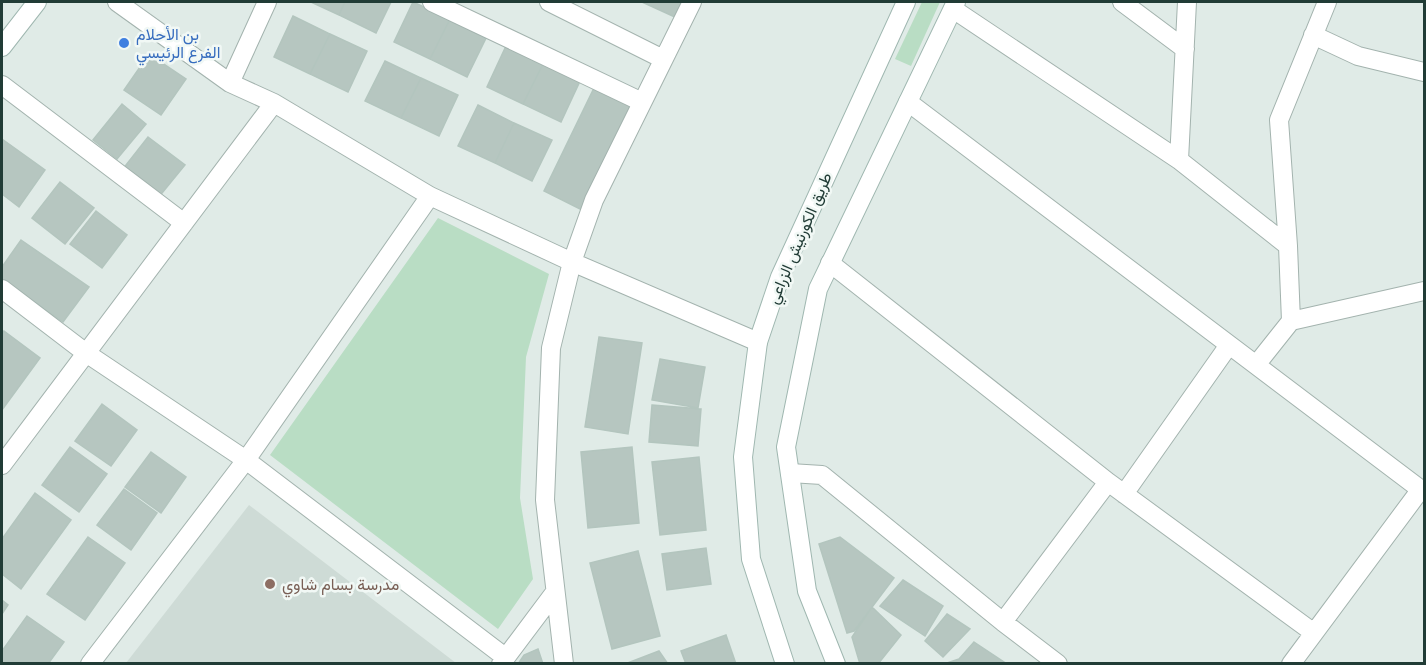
<svg xmlns="http://www.w3.org/2000/svg" width="1426" height="665" font-family="'Golos Text',Vazirmatn,sans-serif">
	<style>
		.built { fill: #cedbd6 }
		.green { fill: #b9ddc4 }
		.building { fill: #b6c6c0; stroke: #b3c5be; stroke-width: 1.5 }
		.lines { fill: none; stroke-linecap: round; stroke-linejoin: round }
		.street-casing { stroke: #a3b3ae; stroke-width: 20 }
		.secondary-casing { stroke: #9fb7b0; stroke-width: 20 }
		.street { stroke: #fff; stroke-width: 18 }
		.secondary { stroke: #fff; stroke-width: 18 }
		.shop-dot { fill: #3f7fe0; stroke: #f1f8f5; stroke-width: 2 }
		.education-dot { fill: #8d6e63; stroke: #f1f8f5; stroke-width: 2 }
		.labels { text-anchor: middle; stroke-width: 5; stroke-linejoin: round; paint-order: stroke }
		.shop-label { font-size: 16px; fill: #366cbe; stroke: #f1f8f5; text-anchor: start }
		.street-label { font-size: 16px; fill: #213c36; stroke: #f1f8f5 }
		.education-label { font-size: 16px; fill: #785e54; stroke: #f1f8f5; text-anchor: start }
	</style>
	<rect width="100%" height="100%" fill="#e0ebe7"/>
	<path class="built" d="M249 505 456 663H126Z"/>
	<path class="green" d="M922 2H940L911 66 895 59Z
		M438 218 549 274 526 357 520 498 533 579 498 629 270 455Z"/>
	<path class="building" d="M311 2H345L339 15Z
		M345 2H391L376 33 339 15Z
		M413 2 450 19 430 59 394 42Z
		M642 2H685L677 18Z
		M293 16 330 34 310 74 274 57Z
		M450 19 487 36 467 77 430 59Z
		M330 34 367 51 348 92 310 74Z
		M506 46 543 64 523 104 487 87Z
		M149 54 186 79 161 115 124 90Z
		M385 61 421 78 401 118 365 101Z
		M543 64 580 81 561 122 523 104Z
		M421 78 458 95 439 136 401 118Z
		M594 88 632 106 582 210 544 191Z
		M122 104 146 124 117 159 93 140Z
		M478 105 514 123 495 163 458 146Z
		M514 123 552 140 532 181 495 163Z
		M148 137 185 165 158 198 122 170Z
		M2 139 45 170 19 207 2 194Z
		M60 182 94 208 65 244 32 218Z
		M96 211 127 235 102 268 70 244Z
		M21 240 89 287 63 322 2 279V267Z
		M4 331 40 358 2 410V335Z
		M599 337 642 343 628 434 585 427Z
		M660 359 705 367 698 408 652 400Z
		M102 404 137 430 111 466 75 441Z
		M652 405 701 409 698 446 649 442Z
		M70 447 107 474 79 512 42 485Z
		M632 447 639 523 588 528 581 452Z
		M151 452 186 477 161 513 125 487Z
		M699 457 706 530 660 535 652 462Z
		M124 489 157 513 131 550 97 525Z
		M35 493 71 520 21 589 2 574V539Z
		M88 537 125 563 85 620 47 594Z
		M840 537 894 578 854 631 847 633 819 544Z
		M706 548 711 584 667 590 662 554Z
		M638 551 660 636 612 649 590 563Z
		M903 580 943 606 925 636 880 606Z
		M2 600 8 605 2 614Z
		M872 607 901 635 878 664H860L852 637Z
		M947 614 970 629 943 657 925 641Z
		M27 616 64 642 48 664H2V651Z
		M726 635 736 664H686L681 651Z
		M974 642 1007 664H944L959 659Z
		M538 649 543 664H518L524 655Z
		M659 651 668 664H625Z"/>
	<g class="lines">
		<defs>
			<path id="street" d="M117 2 230 83 274 103 430 196 572 262 758 342
				M432 2 642 102
				M549 2 663 59
				M1122 2 1185 49
				M953 9 1179 160 1288 246 1291 321
				M1313 35 1358 56 1424 72
				M230 83 267 2
				M2 85 184 223
				M908 102 1424 492
				M1179 160 1187 2
				M1288 246 1279 120 1327 2
				M830 263 1108 482 1314 633
				M2 289 86 353 246 460 505 657
				M1256 365 1291 321 1424 291
				M2 465 274 103
				M790 473 822 475 1003 622 1058 664
				M1124 494 1229 345
				M1003 622 1108 482
				M90 664 246 460 430 196
				M501 664 555 592
				M564 664 545 500 551 348 572 262 594 200 692 2
				M1291 664 1421 489"/>
			<path id="secondary" d="M2 47 37 2
				M785 664 751 559 743 457 758 342 780 277 906 2
				M836 664 807 591 786 447 818 289 956 2"/>
		</defs>
		<use href="#street" class="street-casing"/>
		<use href="#secondary" class="secondary-casing"/>
		<use href="#street" class="street"/>
		<use href="#secondary" class="secondary"/>
	</g>
	<circle class="shop-dot" cx="124" cy="43" r="6"/>
	<circle class="education-dot" cx="270" cy="584" r="6"/>
	<g class="labels">
		<g class="shop-label">
			<text x="136" y="40">بن الأحلام<tspan x="136" dy="18">الفرع الرئيسي</tspan></text>
		</g>
		<g class="street-label">
			<text transform="translate(799 238) rotate(-67)" y="6">طريق الكورنيش الزراعي</text>
		</g>
		<g class="education-label">
			<text x="282" y="590">مدرسة بسام شاوي</text>
		</g>
	</g>
	<rect width="1426" height="665" fill="none" stroke="#213c36" stroke-width="6"/>
</svg>
